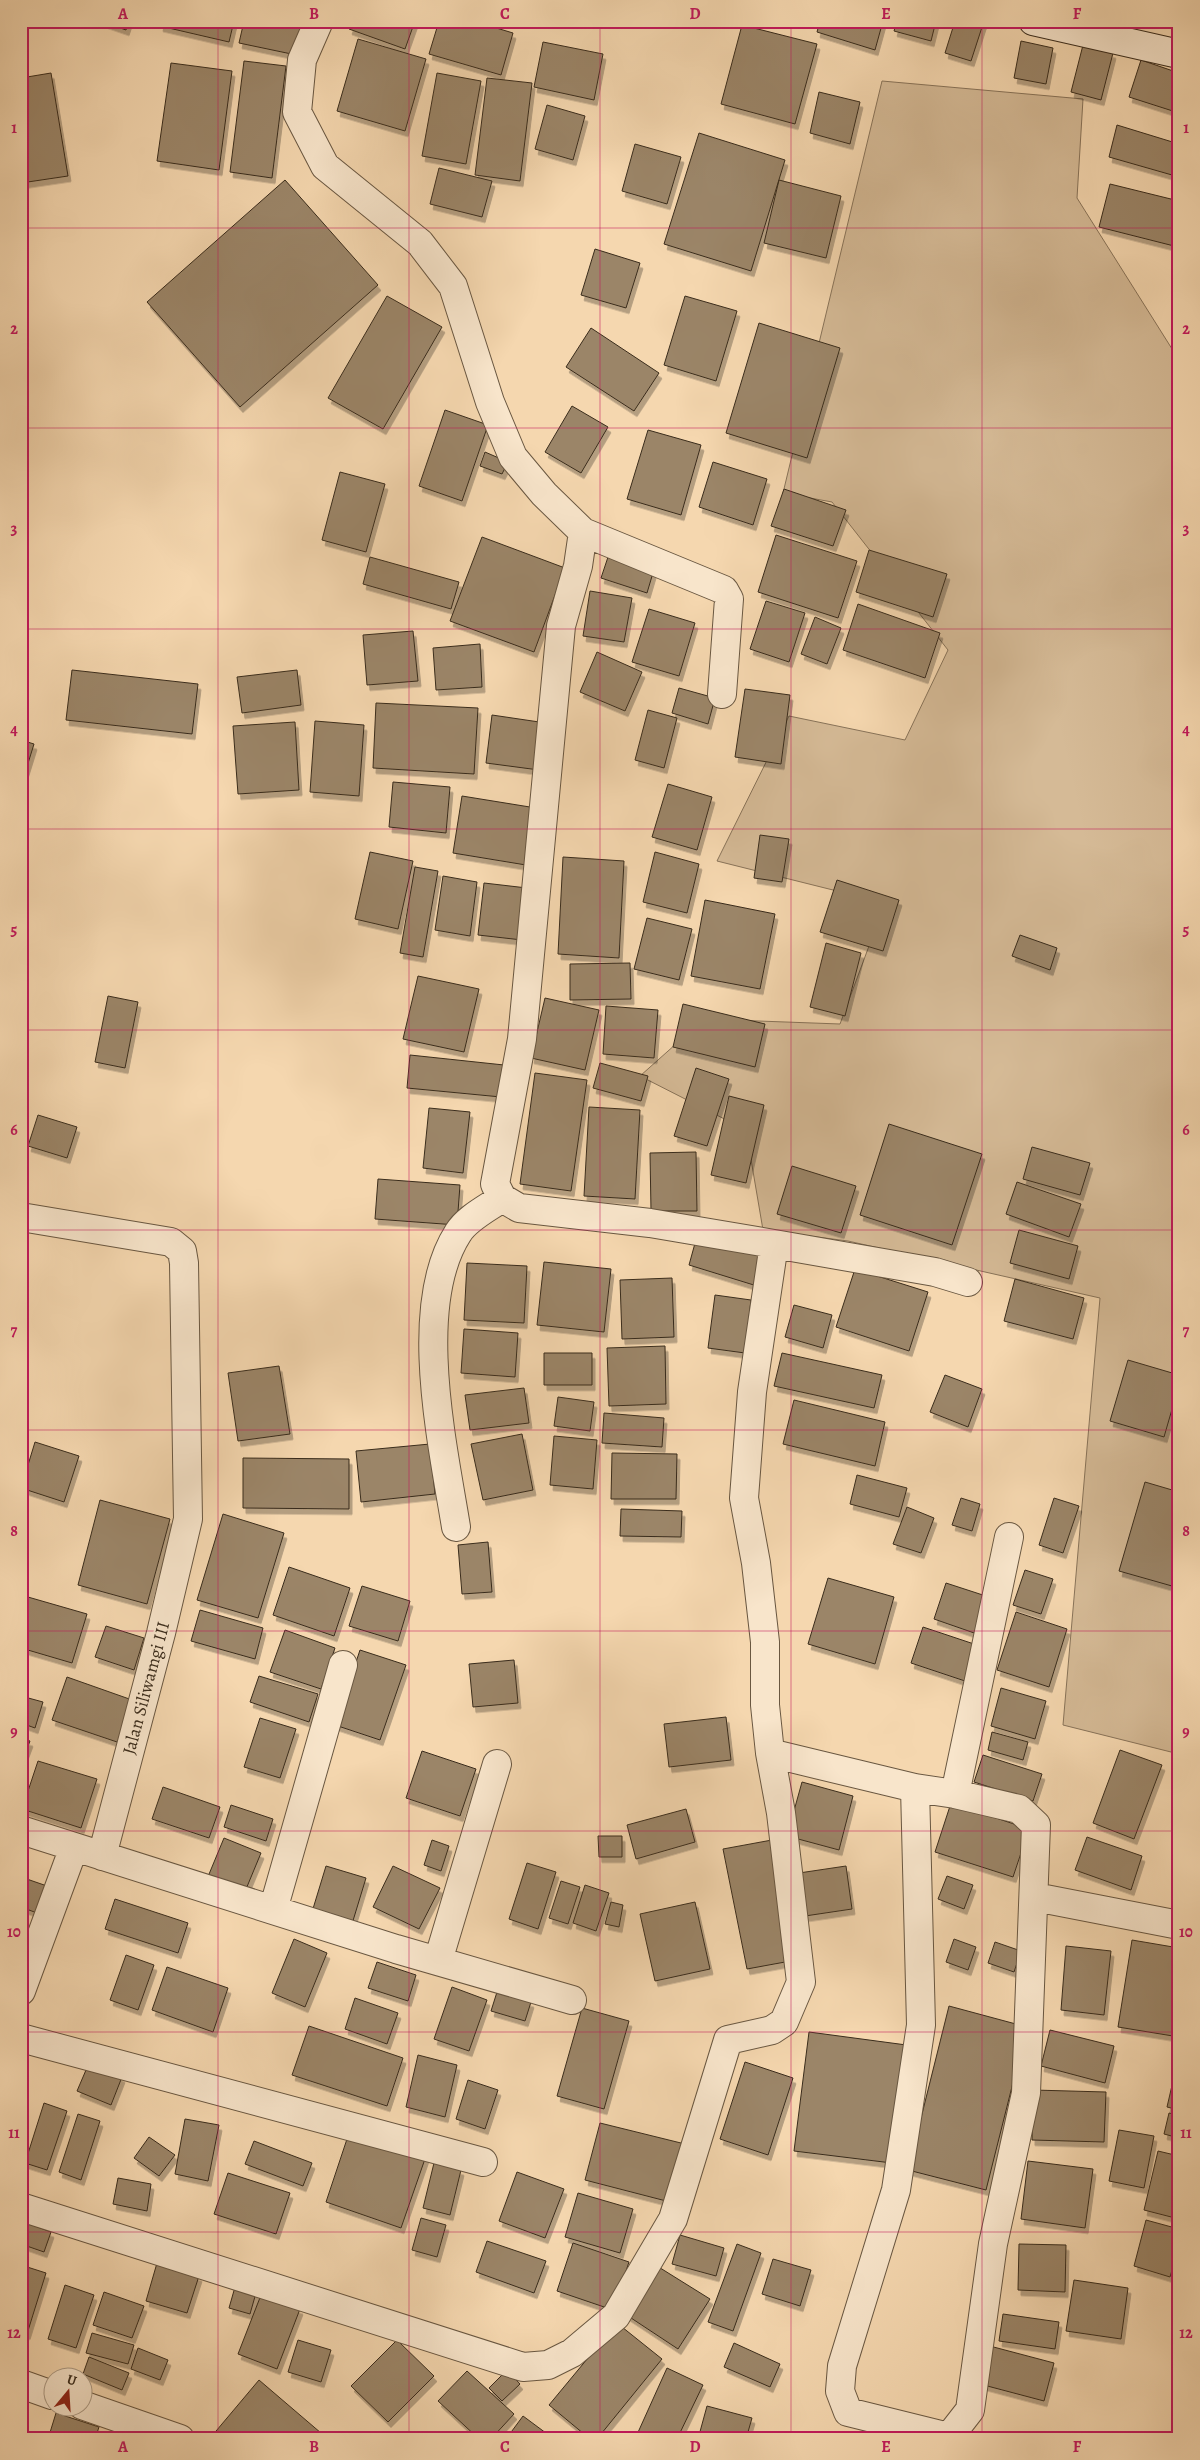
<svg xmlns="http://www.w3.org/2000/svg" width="1200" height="2460" font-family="Alegreya,serif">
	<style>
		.green { fill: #d5ba96; stroke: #887359 }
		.building { fill: #9b8568; stroke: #3a2c1c; filter: url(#shadow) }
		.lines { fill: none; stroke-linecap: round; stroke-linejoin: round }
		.street-casing { stroke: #695741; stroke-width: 30 }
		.secondary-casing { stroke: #3a2c1c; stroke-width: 30 }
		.street { stroke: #f8e5cb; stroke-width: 28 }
		.secondary { stroke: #f8e5cb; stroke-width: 28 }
		.grid { fill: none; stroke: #c2185b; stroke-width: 1; stroke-opacity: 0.55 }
		.labels { text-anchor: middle; stroke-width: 4; stroke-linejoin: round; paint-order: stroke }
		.street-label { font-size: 18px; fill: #3a2c1c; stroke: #f8e5cb }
		.neatline { fill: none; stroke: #c2185b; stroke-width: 2 }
		.grid-label { font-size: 16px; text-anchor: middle; font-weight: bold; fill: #c2185b }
	</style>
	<defs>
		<filter id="shadow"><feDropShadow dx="3" dy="5.5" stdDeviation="0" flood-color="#0004"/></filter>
	</defs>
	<rect width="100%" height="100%" fill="#f5d7af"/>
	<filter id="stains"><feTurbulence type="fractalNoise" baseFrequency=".004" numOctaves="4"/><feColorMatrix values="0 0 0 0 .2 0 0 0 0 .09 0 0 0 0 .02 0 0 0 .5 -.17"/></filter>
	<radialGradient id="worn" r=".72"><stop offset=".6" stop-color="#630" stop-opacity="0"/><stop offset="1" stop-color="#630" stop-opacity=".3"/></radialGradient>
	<path class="green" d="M882 81 1083 99 1077 198 1179 360V1754L1063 1725 1100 1298 848 1241 763 1230 746 1130 640 1076 704 1019 840 1024 885 903 717 861 789 716 905 740 948 650 832 502 783 493Z"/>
	<path class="building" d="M100 21H129L126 30Z
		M161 21H234L229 42 160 26Z
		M244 21H308L301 56 239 43Z
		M352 21H415L405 49 349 29Z
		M439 21H473L513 33 501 75 429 54Z
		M820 21H883L875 50 817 32Z
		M897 21H936L931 41 894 31Z
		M955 21H984L971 61 945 53Z
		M742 25 817 44 795 124 721 104Z
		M358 39 426 59 405 131 337 111Z
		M1021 41 1053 48 1046 84 1014 78Z
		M543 42 603 54 594 100 534 87Z
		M1083 45 1113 53 1101 100 1071 92Z
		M1141 60 1179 73V113L1129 97Z
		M244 61 286 66 272 178 230 172Z
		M171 63 232 71 219 170 157 161Z
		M51 73 68 176 21 183V78Z
		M437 73 481 81 466 164 422 156Z
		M487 78 532 83 520 181 475 175Z
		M819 92 860 102 850 144 810 133Z
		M547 105 585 116 573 160 535 149Z
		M1117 125 1179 144V177L1109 157Z
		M699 133 785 160 751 271 664 244Z
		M635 144 681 157 667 204 622 191Z
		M439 168 492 181 482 217 430 204Z
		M285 180 378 285 240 407 147 302Z
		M779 180 841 196 826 258 764 243Z
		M1110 184 1179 201 1178 247 1099 227Z
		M595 249 640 263 626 308 581 295Z
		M387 296 442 327 383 429 328 398Z
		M685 296 737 311 716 381 664 365Z
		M759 323 840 348 807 458 726 433Z
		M591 328 659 373 634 411 566 367Z
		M572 406 608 427 581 473 545 452Z
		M445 410 488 425 462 501 419 486Z
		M648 430 701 445 681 515 627 499Z
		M485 452 508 462 502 474 480 466Z
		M713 462 767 479 753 525 699 507Z
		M340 472 385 484 366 552 322 540Z
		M784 489 846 510 833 546 771 526Z
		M776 535 857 561 838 618 758 592Z
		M482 537 565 568 534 652 450 621Z
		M869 550 947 574 933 617 856 592Z
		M610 551 655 566 647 593 601 578Z
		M370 557 459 582 451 609 363 584Z
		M590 591 632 598 624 642 583 636Z
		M766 601 805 613 789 662 750 649Z
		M858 604 940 633 925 678 843 650Z
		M649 609 695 623 679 676 632 662Z
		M815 617 841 628 827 664 801 654Z
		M413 631 418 681 367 685 363 635Z
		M480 644 482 687 436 690 433 648Z
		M597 652 642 672 625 711 580 692Z
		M72 670 198 684 192 734 66 720Z
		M297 670 301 705 242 713 237 677Z
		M679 688 715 698 708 724 672 713Z
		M745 689 790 695 781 764 735 757Z
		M376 703 478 708 474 774 373 768Z
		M648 710 677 718 664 768 635 760Z
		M492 715 546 723 539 770 486 763Z
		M315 721 364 725 359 796 310 792Z
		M295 722 299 790 238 794 233 726Z
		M21 740 34 744 21 786Z
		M393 782 450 787 446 833 389 827Z
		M668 784 712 797 697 850 652 837Z
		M462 796 536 808 526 865 453 853Z
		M760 835 789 839 782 882 754 878Z
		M370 852 413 861 398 929 355 919Z
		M655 852 699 864 687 913 643 902Z
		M563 857 624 861 619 958 558 954Z
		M415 867 438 871 423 957 400 953Z
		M443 876 477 882 470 936 435 930Z
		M837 880 899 900 883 951 820 932Z
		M484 883 527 888 522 940 478 935Z
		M705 900 775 914 760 989 691 976Z
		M647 918 692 929 679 980 634 969Z
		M1020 935 1057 948 1050 970 1012 956Z
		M826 943 861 953 845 1016 810 1007Z
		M630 963 631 999 570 1000V964Z
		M418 976 479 989 464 1052 403 1039Z
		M108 996 138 1002 125 1068 95 1062Z
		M545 998 599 1010 585 1070 531 1058Z
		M683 1004 765 1024 755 1067 673 1047Z
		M606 1006 658 1010 654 1058 603 1054Z
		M410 1055 504 1065 501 1097 407 1088Z
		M600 1063 648 1076 641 1101 593 1088Z
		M696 1068 729 1079 707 1146 674 1136Z
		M535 1073 587 1080 571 1191 520 1184Z
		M729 1096 764 1105 746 1183 711 1175Z
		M589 1107 640 1110 635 1199 584 1196Z
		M429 1108 470 1112 463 1173 423 1168Z
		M38 1115 77 1127 67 1158 28 1146Z
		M889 1124 982 1154 952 1245 860 1215Z
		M1032 1147 1090 1163 1080 1195 1023 1179Z
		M696 1152 697 1211H651L650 1153Z
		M792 1166 856 1186 841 1233 777 1214Z
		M378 1179 460 1185 457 1225 375 1219Z
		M1017 1182 1081 1204 1069 1237 1006 1214Z
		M1019 1230 1078 1246 1069 1279 1010 1263Z
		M697 1236 766 1256 757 1286 689 1265Z
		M544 1262 611 1269 604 1332 537 1325Z
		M467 1263 527 1266 524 1323 464 1320Z
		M855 1269 928 1292 909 1351 836 1327Z
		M672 1278 674 1337 622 1339 620 1280Z
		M1015 1279 1084 1298 1073 1339 1004 1321Z
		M715 1295 751 1300 745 1353 708 1348Z
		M794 1305 832 1315 823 1348 785 1337Z
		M464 1329 518 1333 515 1377 461 1373Z
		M665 1346 666 1404 609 1406 607 1348Z
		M544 1353H592V1385H544Z
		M782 1353 882 1375 874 1408 774 1386Z
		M1128 1360 1179 1375V1385L1164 1437 1110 1421Z
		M279 1366 290 1434 238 1441 228 1373Z
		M945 1375 982 1389 968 1427 930 1412Z
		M524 1388 529 1423 470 1430 465 1395Z
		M558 1397 594 1402 590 1431 554 1426Z
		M794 1400 885 1422 875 1466 783 1444Z
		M604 1413 664 1418 662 1447 602 1443Z
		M522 1434 533 1490 483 1500 471 1444Z
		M554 1436 597 1440 593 1489 550 1485Z
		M35 1442 79 1456 64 1502 21 1488Z
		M430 1444 435 1494 361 1502 356 1451Z
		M612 1453 677 1454 676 1499H611Z
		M243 1458 349 1459V1509L243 1508Z
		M857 1475 907 1488 899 1517 850 1504Z
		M1145 1482 1179 1492V1588L1119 1571Z
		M961 1498 980 1504 972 1531 952 1525Z
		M1054 1498 1079 1506 1063 1553 1039 1545Z
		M100 1500 170 1519 147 1604 78 1585Z
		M907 1507 934 1518 921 1553 893 1544Z
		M621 1509 682 1511 681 1537 620 1536Z
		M223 1514 284 1533 258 1618 197 1600Z
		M488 1542 492 1592 462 1594 458 1545Z
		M289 1567 350 1588 334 1636 273 1615Z
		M1025 1570 1053 1579 1041 1614 1013 1605Z
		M828 1578 894 1597 875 1664 808 1644Z
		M946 1583 992 1598 980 1635 934 1619Z
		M362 1586 410 1601 398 1641 349 1626Z
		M21 1595 87 1614 72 1663 21 1648Z
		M200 1610 263 1628 255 1659 191 1641Z
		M1016 1612 1067 1629 1049 1687 997 1670Z
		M106 1626 144 1638 134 1670 95 1657Z
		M923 1627 980 1646 968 1682 911 1663Z
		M285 1630 335 1648 321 1689 270 1672Z
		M360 1650 406 1665 380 1740 335 1725Z
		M514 1660 518 1703 473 1707 469 1664Z
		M259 1676 318 1694 309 1722 250 1702Z
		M67 1677 135 1701 120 1743 52 1720Z
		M1001 1688 1046 1701 1035 1739 991 1726Z
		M21 1696 43 1702 35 1728 21 1723Z
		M726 1717 731 1760 669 1767 664 1724Z
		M260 1718 296 1729 280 1778 244 1767Z
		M992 1732 1028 1742 1023 1760 988 1750Z
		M21 1738 30 1741 21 1765Z
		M1120 1750 1162 1765 1134 1839 1093 1823Z
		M422 1751 476 1769 460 1816 406 1798Z
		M983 1755 1042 1774 1033 1801 974 1782Z
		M38 1761 97 1779 81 1828 22 1809Z
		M802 1782 853 1796 839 1850 787 1836Z
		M163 1787 220 1807 209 1838 152 1819Z
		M951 1803 1029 1829 1013 1877 935 1852Z
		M231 1805 273 1819 266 1841 224 1827Z
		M686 1809 695 1842 636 1859 627 1825Z
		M598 1836H622V1857H599Z
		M1087 1837 1142 1856 1131 1890 1075 1870Z
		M224 1838 261 1853 244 1894 207 1879Z
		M432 1840 449 1846 441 1871 424 1865Z
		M772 1840 796 1960 747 1969 723 1849Z
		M527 1863 556 1872 538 1929 509 1919Z
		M326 1866 366 1878 352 1924 312 1912Z
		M393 1866 440 1888 419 1929 373 1907Z
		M846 1866 852 1909 805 1916 799 1873Z
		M947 1876 973 1885 964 1909 938 1899Z
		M21 1877 47 1886 37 1913 21 1907Z
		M561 1881 580 1887 568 1924 549 1918Z
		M585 1885 609 1893 596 1931 573 1923Z
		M115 1899 188 1923 178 1953 105 1929Z
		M611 1902 623 1905 619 1927 605 1924Z
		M695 1902 710 1969 655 1981 640 1914Z
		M294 1939 327 1953 305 2007 272 1993Z
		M954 1939 976 1947 968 1970 946 1962Z
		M1132 1940 1179 1948V2037L1118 2027Z
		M995 1942 1021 1951 1014 1972 988 1963Z
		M1066 1946 1111 1951 1104 2015 1061 2010Z
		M126 1955 154 1965 138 2010 110 2000Z
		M377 1962 416 1975 408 2001 368 1988Z
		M167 1967 228 1988 213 2032 152 2010Z
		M452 1987 487 2000 469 2051 434 2039Z
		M497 1992 531 2002 525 2021 491 2011Z
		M355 1998 398 2013 387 2044 345 2029Z
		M949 2006 1027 2027 986 2190 908 2170Z
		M582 2008 629 2021 604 2109 557 2096Z
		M309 2026 403 2058 387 2106 292 2075Z
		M1050 2030 1114 2046 1105 2083 1041 2066Z
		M809 2032 914 2046 900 2164 794 2151Z
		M418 2055 457 2065 445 2117 406 2107Z
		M745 2062 793 2078 768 2155 720 2139Z
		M89 2063 122 2077 111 2105 77 2091Z
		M468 2080 498 2090 485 2129 456 2119Z
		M1173 2081 1179 2082V2110L1167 2107Z
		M1033 2090 1106 2092 1104 2142 1032 2140Z
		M44 2103 67 2111 47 2170 25 2163Z
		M1169 2113 1179 2115V2138L1164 2134Z
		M78 2114 100 2121 81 2180 59 2172Z
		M185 2119 219 2125 208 2181 175 2174Z
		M600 2123 685 2144 670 2202 585 2180Z
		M350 2130 426 2156 401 2228 326 2202Z
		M1119 2130 1154 2136 1144 2188 1109 2181Z
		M149 2137 175 2155 159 2176 134 2158Z
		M254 2141 312 2163 303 2186 245 2164Z
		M1158 2151 1179 2156V2219L1144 2210Z
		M1028 2161 1093 2169 1085 2228 1021 2219Z
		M434 2163 461 2170 450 2215 423 2208Z
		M517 2172 564 2189 545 2238 499 2221Z
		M228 2173 290 2193 276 2234 214 2214Z
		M118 2178 151 2184 147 2211 113 2204Z
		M578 2193 633 2209 620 2253 565 2237Z
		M421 2218 446 2225 437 2257 412 2250Z
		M1146 2220 1179 2229V2246L1170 2277 1134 2266Z
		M22 2221 51 2232 44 2252 21 2244Z
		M680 2235 724 2248 716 2276 672 2264Z
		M487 2241 546 2261 534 2293 476 2272Z
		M573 2243 629 2262 613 2310 557 2291Z
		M737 2244 761 2253 733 2331 708 2322Z
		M1019 2244 1066 2245 1065 2292 1018 2290Z
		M773 2259 811 2270 800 2306 762 2294Z
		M157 2263 199 2276 187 2313 146 2301Z
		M21 2265 46 2273 27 2334 21 2332Z
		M657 2266 710 2299 678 2349 625 2314Z
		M237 2280 258 2286 250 2314 229 2308Z
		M1074 2280 1128 2288 1121 2339 1066 2331Z
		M65 2285 94 2295 76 2348 48 2339Z
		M104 2292 144 2306 132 2338 93 2325Z
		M261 2295 300 2309 277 2369 238 2354Z
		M1003 2314 1059 2322 1055 2349 999 2341Z
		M617 2323 662 2359 597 2439H590L549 2405Z
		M92 2333 134 2345 128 2364 86 2353Z
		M298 2340 331 2350 321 2382 288 2372Z
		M397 2340 434 2376 388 2422 351 2386Z
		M734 2343 780 2364 770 2387 724 2367Z
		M986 2345 1054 2363 1044 2401 976 2383Z
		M138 2348 168 2360 160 2380 131 2369Z
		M89 2357 129 2373 122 2390 83 2374Z
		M667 2368 703 2385 677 2439H635Z
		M507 2370 520 2384 502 2401 489 2388Z
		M467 2371 514 2414 491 2439H479L438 2401Z
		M259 2380 328 2439H213L211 2437Z
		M707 2406 752 2418 746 2439H698Z
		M56 2413 99 2427 95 2439H48Z
		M523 2416 554 2439H506Z
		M450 2432 456 2439H443Z"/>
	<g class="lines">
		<defs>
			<path id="street" d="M583 532 724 590 729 599 722 694
				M21 1217 171 1242 182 1251 184 1263 188 1519 161 1633 102 1856
				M774 1244 935 1272 968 1282
				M456 1527C443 1446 411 1306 458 1233 467 1218 488 1208 502 1198
				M770 1753 915 1788 955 1794 1019 1809 1036 1825 1026 2093 993 2244 970 2410 949 2437 848 2412 840 2391 842 2366 896 2190 921 2025 915 1788
				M955 1794 1009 1537
				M21 1830 396 1949 572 2000
				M1035 1897 1179 1925
				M273 1910 343 1665
				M438 1961 497 1764
				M21 1991 74 1847
				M21 2038 483 2162
				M21 2207 523 2367 548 2365 572 2353 616 2316 673 2219 728 2040 772 2030 784 2022 801 1982 781 1813 770 1753 765 1705V1642L756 1563 744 1498 752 1392 774 1244 650 1223 519 1208 502 1198 495 1184 522 1039 561 626 578 566 583 532 544 494 513 457 490 402 453 286 420 243 325 166 297 112 302 60 319 21
				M21 2384 52 2395
				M82 2405 180 2439"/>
			<path id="secondary" d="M1033 21 1179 54"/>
		</defs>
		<use href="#street" class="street-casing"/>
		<use href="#secondary" class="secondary-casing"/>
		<use href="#street" class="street"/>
		<use href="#secondary" class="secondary"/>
	</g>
	<path class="grid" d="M218 21V2439M409 21V2439M600 21V2439M791 21V2439M982 21V2439M21 228H1179M21 428H1179M21 629H1179M21 829H1179M21 1030H1179M21 1230H1179M21 1430H1179M21 1631H1179M21 1831H1179M21 2032H1179M21 2232H1179"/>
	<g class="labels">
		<g class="street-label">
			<text transform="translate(146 1688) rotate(-75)" y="6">Jalan Siliwamgi III</text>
		</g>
	</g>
	<rect width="1200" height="2460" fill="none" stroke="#f5d7af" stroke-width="55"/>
	<g transform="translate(68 2392) rotate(18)"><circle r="24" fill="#f8e5cb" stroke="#ac9b85"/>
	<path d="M0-4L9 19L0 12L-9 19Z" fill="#8f2418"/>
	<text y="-8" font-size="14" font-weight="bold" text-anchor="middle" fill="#3a2c1c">U</text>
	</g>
	<rect x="28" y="28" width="1144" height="2404" class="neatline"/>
	<g class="grid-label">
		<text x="123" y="19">A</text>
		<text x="314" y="19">B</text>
		<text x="505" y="19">C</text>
		<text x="695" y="19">D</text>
		<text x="886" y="19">E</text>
		<text x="1077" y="19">F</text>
		<text x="14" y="133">1</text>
		<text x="1186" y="133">1</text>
		<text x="14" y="334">2</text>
		<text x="1186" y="334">2</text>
		<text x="14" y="534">3</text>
		<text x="1186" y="534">3</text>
		<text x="14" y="735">4</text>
		<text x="1186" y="735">4</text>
		<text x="14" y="935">5</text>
		<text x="1186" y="935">5</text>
		<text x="14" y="1135">6</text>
		<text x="1186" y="1135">6</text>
		<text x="14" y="1336">7</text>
		<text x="1186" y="1336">7</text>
		<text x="14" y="1536">8</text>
		<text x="1186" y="1536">8</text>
		<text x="14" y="1737">9</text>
		<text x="1186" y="1737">9</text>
		<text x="14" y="1937">10</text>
		<text x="1186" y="1937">10</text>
		<text x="14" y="2138">11</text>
		<text x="1186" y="2138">11</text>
		<text x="14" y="2338">12</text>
		<text x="1186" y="2338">12</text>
		<text x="123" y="2452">A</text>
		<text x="314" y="2452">B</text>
		<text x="505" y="2452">C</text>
		<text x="695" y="2452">D</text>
		<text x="886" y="2452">E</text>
		<text x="1077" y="2452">F</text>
	</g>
	<rect width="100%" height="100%" filter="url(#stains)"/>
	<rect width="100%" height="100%" fill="url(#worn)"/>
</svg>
